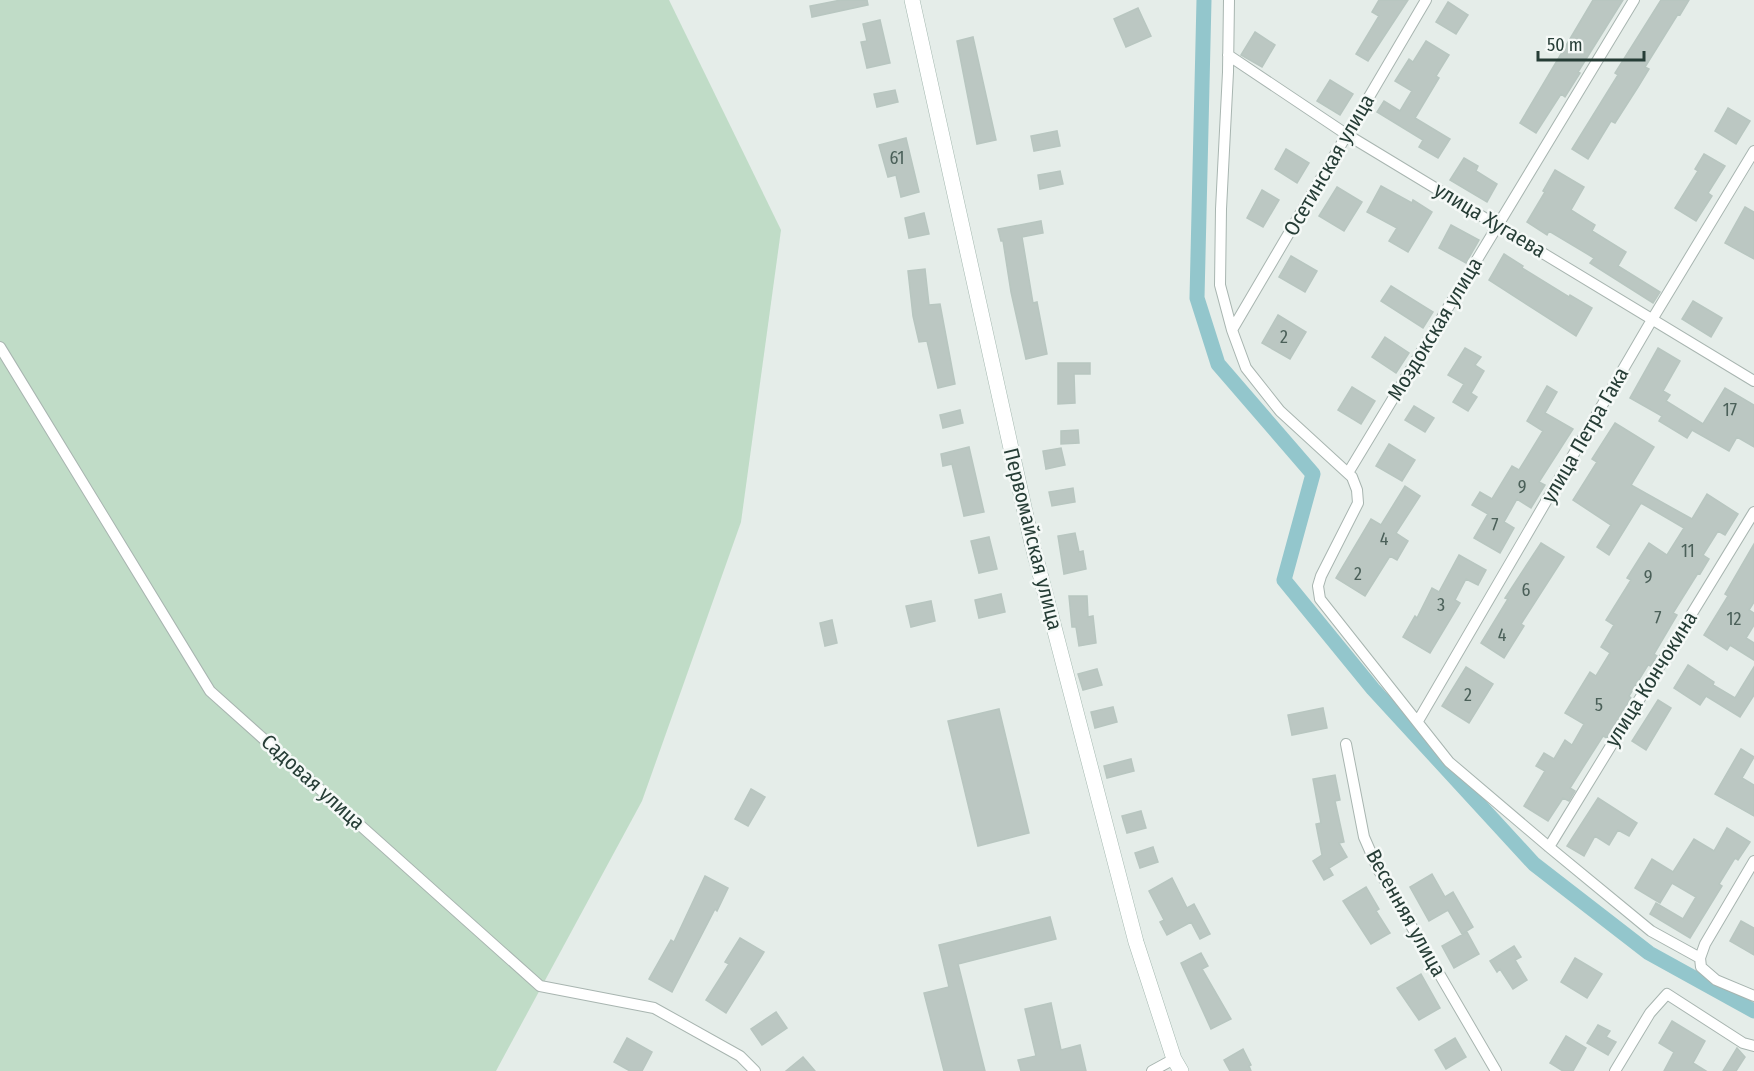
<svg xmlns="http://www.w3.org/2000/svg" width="1754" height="1071" font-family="'Fira Sans Condensed',sans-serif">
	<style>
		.green { fill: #c0dcc7 }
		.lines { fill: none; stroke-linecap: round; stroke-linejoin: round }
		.canal { stroke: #93c6cc; stroke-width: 15 }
		.building { fill: #bbc7c2; stroke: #b8c6c0; stroke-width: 1.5 }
		.street-casing { stroke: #a8b5b0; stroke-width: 12 }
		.secondary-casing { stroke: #a4b8b0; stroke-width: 16 }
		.street { stroke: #fff; stroke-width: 10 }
		.secondary { stroke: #fff; stroke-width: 15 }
		.labels { text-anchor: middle; stroke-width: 5; stroke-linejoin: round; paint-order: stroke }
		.number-label { font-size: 18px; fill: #4b6059 }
		.street-label { font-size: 21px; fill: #263d36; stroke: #f5f9f7 }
	</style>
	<rect width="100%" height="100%" fill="#e5ede9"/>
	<path class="green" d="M0 0H669L781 230 741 522 642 801 496 1071H0Z"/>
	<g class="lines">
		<path class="canal" d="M1204 0 1197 298 1218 364 1313 474 1284 580 1373 689 1534 864 1649 953 1754 1011"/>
	</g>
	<path class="building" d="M841 0H867L868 5 812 17 810 6Z
		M1379 0H1408L1368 61 1356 54 1379 16 1372 12Z
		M1593 0H1623L1578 72 1580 73 1565 97 1561 94 1536 133 1520 123Z
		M1661 0H1689L1680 15 1678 14 1645 67 1649 69 1638 87 1615 123 1611 121 1588 159 1572 149 1618 75 1615 73Z
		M1448 2 1468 15 1456 34 1436 22Z
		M1138 8 1151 36 1126 47 1114 19Z
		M880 20 890 63 867 68 861 42 867 41 863 24Z
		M1255 32 1275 45 1262 67 1241 55Z
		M973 37 996 140 977 144 957 41Z
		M1426 41 1449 55 1436 76 1439 78 1415 118 1450 139 1438 158 1419 147 1423 140 1377 112 1384 101 1400 111 1412 91 1395 81 1409 59 1413 62Z
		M1330 80 1353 94 1340 115 1317 101Z
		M895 90 898 102 877 107 874 94Z
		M1728 108 1750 121 1736 144 1715 131Z
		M1057 131 1060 146 1034 151 1031 136Z
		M906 138 919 192 901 197 896 175 888 177 879 145Z
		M1286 149 1309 163 1297 183 1275 169Z
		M1704 154 1725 166 1708 193 1712 196 1696 221 1675 208 1698 171 1695 169Z
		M1464 158 1478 166 1476 171 1497 184 1487 202 1450 180Z
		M1555 170 1584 187 1571 210 1595 225 1592 231 1626 252 1618 266 1660 292 1653 303 1590 263 1594 258 1549 231 1547 235 1527 222 1545 192 1543 191Z
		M1060 171 1063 184 1040 189 1038 175Z
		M1381 186 1412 203 1413 200 1432 212 1408 252 1389 241 1397 228 1367 212Z
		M1337 187 1362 202 1344 231 1319 216Z
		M1262 190 1279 200 1263 227 1247 218Z
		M1745 207 1754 212V259L1725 243Z
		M924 213 929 234 909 238 905 218Z
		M1041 221 1043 233 1022 237 1033 303 1037 302 1047 354 1026 359 1011 292 1003 241H1001L998 229Z
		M1451 225 1479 240 1466 263 1439 248Z
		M1504 254 1523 266 1522 268 1569 297 1570 295 1592 308 1576 336 1489 280Z
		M1291 256 1317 271 1305 292 1279 277Z
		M925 269 929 305 940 304 955 384 938 388 927 341 919 342 913 316 908 271Z
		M1391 286 1433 312 1423 328 1381 301Z
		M1693 301 1722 318 1711 337 1682 319Z
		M1278 315 1306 332 1290 359 1262 343Z
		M1385 337 1409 353 1396 373 1372 357Z
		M1465 348 1481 357 1475 365 1484 371 1471 393 1477 397 1468 411 1453 402 1464 384 1448 375Z
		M1658 348 1680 361 1663 391 1670 395 1666 401 1703 424 1725 388 1754 405V447L1737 437 1729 451 1692 430 1687 438 1659 421 1662 416 1630 398Z
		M1058 363H1090V374H1074L1075 403 1058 404Z
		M1547 386 1557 392 1545 413 1573 429 1539 482 1545 485 1531 508 1517 499 1504 522 1514 528 1500 553 1474 538 1488 514 1472 505 1480 492 1492 499 1512 466 1519 470 1543 431 1527 421Z
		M1352 387 1375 401 1361 424 1338 410Z
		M1414 406 1434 418 1425 432 1405 420Z
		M960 410 963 423 943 428 940 415Z
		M1615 423 1654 447 1631 485 1692 519 1707 494 1738 514 1725 535 1718 531 1703 555 1709 559 1700 574 1698 573 1673 613 1677 615 1654 654 1657 656 1651 666 1648 665 1629 696 1631 698 1607 738 1603 736 1570 788 1575 791 1569 801 1563 798 1548 821 1524 806 1545 771 1536 766 1544 753 1554 759 1565 740 1572 745 1584 724 1565 713 1590 672 1596 676 1610 653 1601 647 1614 625 1606 620 1631 580 1627 578 1649 543 1667 555 1684 528 1641 503 1609 555 1597 547 1611 525 1573 500 1597 462 1592 459Z
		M1078 430 1079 443 1061 444V431Z
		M1389 444 1415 460 1402 481 1376 466Z
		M969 447 984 512 964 516 952 464 943 466 941 454Z
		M1061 448 1065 465 1046 469 1043 451Z
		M1405 486 1420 496 1396 533 1408 541 1397 560 1390 556 1365 596 1336 578 1371 519 1381 525Z
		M1073 488 1075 502 1052 506 1049 492Z
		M1075 533 1079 552 1083 551 1086 569 1064 574 1058 536Z
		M989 537 997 569 979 573 971 541Z
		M1541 543 1564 557 1521 624 1524 626 1504 658 1481 643 1508 599 1505 598Z
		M1754 544V602L1749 610 1754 613V625L1746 638 1754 643V660L1730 645 1727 650 1704 635 1728 596 1725 594Z
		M1459 555 1486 570 1478 585 1466 579 1455 600 1460 603 1430 653 1403 637 1415 616 1417 618 1432 588 1439 592Z
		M1001 594 1005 612 979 618 975 600Z
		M1069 596H1087L1088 617 1093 616 1096 643 1079 646 1076 627H1072Z
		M931 601 935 621 911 627 906 606Z
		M832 620 837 643 825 646 820 623Z
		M1688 665 1714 682 1713 685 1735 698 1754 667V695L1740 717 1706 696 1700 705 1674 688Z
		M1466 667 1493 684 1469 723 1442 706Z
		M1097 669 1102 685 1083 690 1078 674Z
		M1658 700 1671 708 1646 750 1632 741Z
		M1113 707 1117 722 1095 728 1091 712Z
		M1323 708 1327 728 1292 735 1288 715Z
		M999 709 1029 833 978 846 948 721Z
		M1741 749 1754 757 1742 778 1754 785V816L1715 794Z
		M1131 759 1134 771 1107 778 1104 766Z
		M1335 775 1340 800 1335 801 1344 842 1339 843 1347 857 1329 868 1333 875 1324 880 1313 861 1322 855 1316 824 1321 823 1313 779Z
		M751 789 765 797 748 826 735 819Z
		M1598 798 1637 823 1629 836 1618 830 1609 845 1595 836 1584 856 1567 846Z
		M1141 811 1146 828 1127 833 1122 816Z
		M1727 828 1750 842 1738 860 1735 858 1719 884 1722 886 1690 938 1650 914 1656 903 1683 919 1696 897 1672 883 1660 903 1635 888 1652 859 1673 872 1694 839 1714 851Z
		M1153 847 1158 862 1140 868 1135 853Z
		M1432 874 1445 897 1453 892 1473 927 1462 934 1448 910 1429 921 1410 887Z
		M705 876 728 888 717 911 715 909 672 992 649 979 671 940 674 942Z
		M1172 878 1187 908 1194 904 1210 934 1200 939 1191 922 1167 935 1160 922 1164 920 1149 891Z
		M1366 887 1379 909 1376 911 1390 933 1371 944 1343 901Z
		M1050 917 1056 939 958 964 985 1071H944L924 993 949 987 939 945Z
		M1741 921 1754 928V955L1730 941Z
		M1467 932 1479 954 1454 968 1442 946Z
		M740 938 764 952 726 1013 706 1000 729 964 725 962Z
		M1514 946 1521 957 1515 960 1527 980 1513 989 1500 969 1497 972 1490 961Z
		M1201 953 1208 966 1202 969 1231 1019 1211 1029 1181 963Z
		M1575 958 1602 974 1587 998 1561 982Z
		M1421 974 1440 1008 1419 1020 1397 988Z
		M1051 1003 1061 1050 1080 1045 1086 1071H1021L1018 1060 1036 1056 1025 1009Z
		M776 1012 787 1028 762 1045 751 1029Z
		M1672 1021 1705 1041 1693 1063 1706 1071H1664L1674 1052 1659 1043Z
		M1598 1025 1610 1031 1606 1037 1616 1042 1608 1055 1587 1043Z
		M1566 1036 1586 1048 1573 1071H1563L1550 1063Z
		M627 1038 652 1052 642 1071H630L614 1062Z
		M1455 1038 1466 1057 1446 1069 1435 1050Z
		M1737 1048 1745 1057 1736 1071H1723Z
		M1243 1049 1251 1065 1249 1066 1251 1071H1230L1224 1060Z
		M803 1057 815 1071H786Z"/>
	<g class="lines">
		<defs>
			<path id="street" d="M1229 0 1228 72 1221 209 1220 285 1232 330 1246 368 1280 411 1352 477 1357 490 1358 503 1321 576 1318 586 1320 599 1449 762 1549 847 1651 931 1700 958
				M1228 55 1346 134 1754 381
				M1232 330 1426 0
				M0 347 210 691 540 986 654 1008 740 1056 755 1071
				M1348 473 1634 0
				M1418 721 1653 318 1754 151
				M1346 744 1364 837 1378 869 1496 1071
				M1549 847 1754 512
				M1754 861 1705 944 1700 958 1701 967 1716 980 1754 996
				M1152 1071 1174 1059
				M1615 1071 1650 1013 1667 994 1743 1043 1754 1046"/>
			<path id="secondary" d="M912 0 1031 539 1136 942 1174 1059 1181 1071"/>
		</defs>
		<use href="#street" class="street-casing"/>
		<use href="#secondary" class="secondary-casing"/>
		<use href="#street" class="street"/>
		<use href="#secondary" class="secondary"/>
	</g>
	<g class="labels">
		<g class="number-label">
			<text x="897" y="164">61</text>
			<text x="1284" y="343">2</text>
			<text x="1730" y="416">17</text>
			<text x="1522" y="493">9</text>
			<text x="1495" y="531">7</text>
			<text x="1384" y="545">4</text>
			<text x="1688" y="557">11</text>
			<text x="1358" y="580">2</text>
			<text x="1648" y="583">9</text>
			<text x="1526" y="596">6</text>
			<text x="1441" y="611">3</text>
			<text x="1658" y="624">7</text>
			<text x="1734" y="625">12</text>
			<text x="1502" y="641">4</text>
			<text x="1468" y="701">2</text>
			<text x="1599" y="711">5</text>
		</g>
		<g class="street-label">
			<text transform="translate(1329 165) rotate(-60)" y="7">Осетинская улица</text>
			<text transform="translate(1490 220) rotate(31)" y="7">улица Хугаева</text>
			<text transform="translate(1435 329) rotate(-59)" y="7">Моздокская улица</text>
			<text transform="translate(1585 435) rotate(-60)" y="7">улица Петра Гака</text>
			<text transform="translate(1033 539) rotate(76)" y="7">Первомайская улица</text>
			<text transform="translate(1651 679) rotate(-58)" y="7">улица Кончокина</text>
			<text transform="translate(313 782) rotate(42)" y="7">Садовая улица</text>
			<text transform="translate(1406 913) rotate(61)" y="7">Весенняя улица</text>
		</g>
	</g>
	<path d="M1538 51v9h106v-9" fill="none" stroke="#263d36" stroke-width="3"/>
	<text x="1547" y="51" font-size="18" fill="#263d36" stroke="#f5f9f7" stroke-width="4.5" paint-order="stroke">50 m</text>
</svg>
